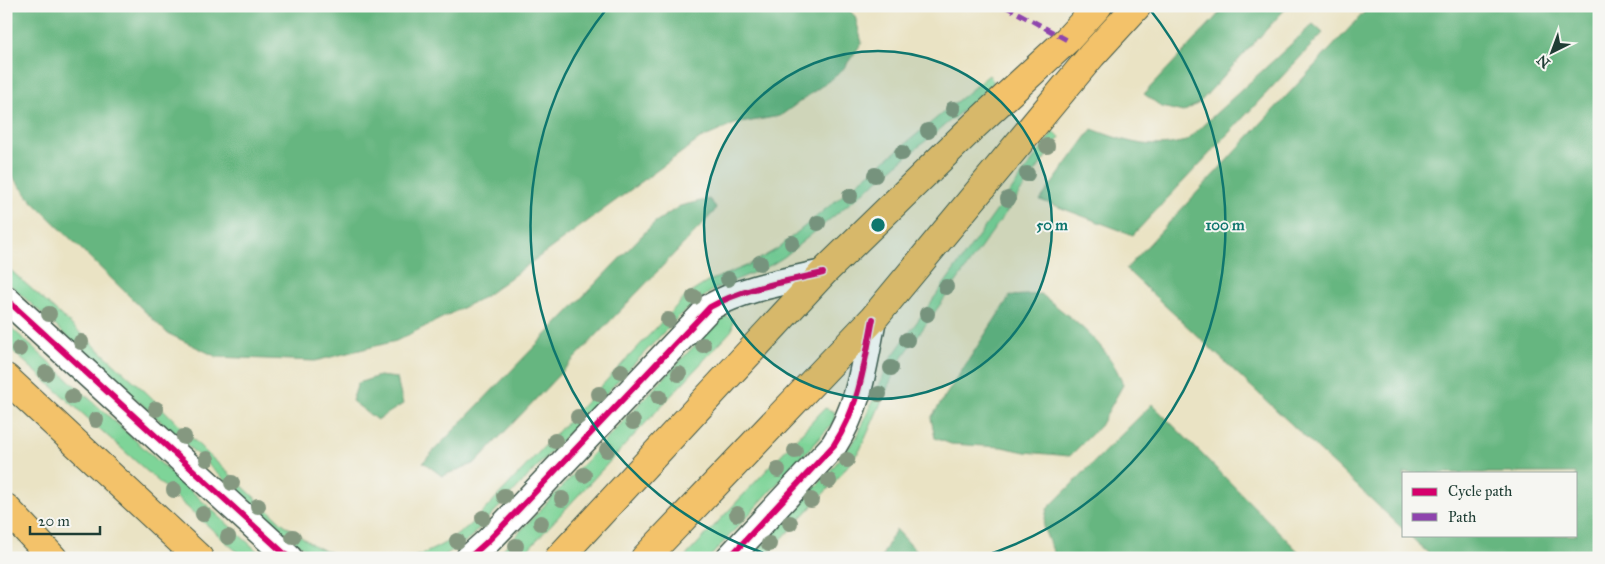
<svg xmlns="http://www.w3.org/2000/svg" width="1605" height="564" font-family="'IM FELL Great Primer',serif">
	<style>
		.green { fill: #7ed498; stroke: #4e8866 }
		.forest { fill: #66b680; stroke: #427a5a }
		.lines { fill: none; stroke-linecap: round; stroke-linejoin: round }
		.minor-casing { stroke: #3d564a; stroke-width: 29 }
		.major-casing { stroke: #3d564a; stroke-width: 30 }
		.minor { stroke: #fff; stroke-width: 26 }
		.major { stroke: #f3c26a; stroke-width: 28 }
		.quiet { stroke: #8e44ad; stroke-width: 5; stroke-dasharray: 10 5; stroke-linecap: butt }
		.cycleway-casing { stroke: #f6f6f2; stroke-width: 9 }
		.cycleway { stroke: #d6006c; stroke-width: 6 }
		.tree { fill: #859880 }
		.ring { fill: none; stroke: #0f766e; stroke-width: 2.5 }
		.centre { fill: #0f766e; stroke: #f6f6f2; stroke-width: 2.5 }
		.ring-label { font-size: 15px; text-anchor: middle; font-weight: bold; fill: #0f766e; stroke: #f6f6f2; stroke-width: 4; stroke-linejoin: round; paint-order: stroke }
	</style>
	<rect width="100%" height="100%" fill="#f6f6f2"/>
	<filter id="ink" filterUnits="userSpaceOnUse"><feTurbulence type="fractalNoise" baseFrequency=".02" numOctaves="2"/><feDisplacementMap in="SourceGraphic" scale="10" xChannelSelector="R" yChannelSelector="G"/><feConvolveMatrix kernelMatrix="1 2 1 2 8 2 1 2 1" color-interpolation-filters="sRGB"/></filter>
	<filter id="wash" filterUnits="userSpaceOnUse"><feTurbulence type="fractalNoise" baseFrequency=".0096" numOctaves="4" result="noise"/><feDisplacementMap in="SourceGraphic" scale="20" xChannelSelector="R" yChannelSelector="G"/><feGaussianBlur stdDeviation="1.12" result="paint"/><feColorMatrix in="noise" values="0 0 0 0 0 0 0 0 0 0 0 0 0 0 0 0 0 1.4 0 .05"/><feComposite in="paint" operator="in"/></filter>
	<g filter="url(#wash)">
		<rect width="100%" height="100%" fill="#eae3c4"/>
		<path class="green" d="M989 75 995 84 784 257 771 265 713 290 679 316 468 540 441 558H411C436 550 456 538 475 520L687 295 709 281 749 265 777 249Z
			M1053 132 1060 137 899 362 860 450 838 478 764 558H750L830 471 857 437 891 358Z
			M6 266 148 394 209 455 282 523 316 547 344 558H320L296 543 278 528 6 281Z
			M723 315 733 319 732 330 520 558H495Z
			M6 323 265 558H244L7 346Z
			M825 408 835 412 834 422 709 558H684Z"/>
		<path class="forest" d="M6 6H845L855 16 862 43 841 72 780 116 735 124 700 139 484 297 396 341 315 361 217 357 167 333 32 201 6 169V115C9 109 6 21 6 6Z
			M1226 6H1288L1199 103 1183 112 1162 107 1144 94Z
			M1370 6H1599V558H1433L1409 535H1576V473H1404V530L1126 269Z
			M1313 24 1323 33 1133 235 1040 200 1092 129C1126 142 1150 150 1186 141Z
			M709 199 716 207 714 212 475 463 442 476 423 462 654 223 680 206Z
			M1041 294C1073 320 1109 344 1123 385L1100 426 1070 456 1025 452 1002 447 951 444 935 438 931 418 1010 296Z
			M379 376 397 378 403 404 377 420 352 401 358 383Z
			M1152 404 1305 558H1056L1043 527 1047 509Z
			M896 529 923 558H881Z"/>
	</g>
	<g filter="url(#ink)">
		<g class="lines">
			<defs>
				<path id="minor" d="M6 299 289 558
					M469 558 488 541 519 509 710 307C744 288 784 282 823 273
					M729 558 834 445C860 405 864 364 873 319"/>
				<path id="major" d="M6 378 199 558
					M6 508 53 558
					M559 558 823 273 974 126 1067 40 1098 6
					M645 558 873 319 1092 55 1137 6"/>
			</defs>
			<use href="#minor" class="minor-casing"/>
			<use href="#major" class="major-casing"/>
			<use href="#minor" class="minor"/>
			<use href="#major" class="major"/>
			<path class="quiet" d="M1005 6 1067 40"/>
			<defs>
				<path id="cycleway" d="M6 299 289 558
					M469 558 488 541 519 509 710 307C744 288 784 282 823 273
					M729 558 834 445C860 405 864 364 873 319"/>
			</defs>
			<use href="#cycleway" class="cycleway-casing"/>
			<use href="#cycleway" class="cycleway"/>
		</g>
		<g class="tree">
			<circle cx="953" cy="109" r="8"/>
			<circle cx="928" cy="131" r="8"/>
			<circle cx="1047" cy="146" r="8"/>
			<circle cx="902" cy="153" r="8"/>
			<circle cx="1027" cy="174" r="8"/>
			<circle cx="875" cy="175" r="8"/>
			<circle cx="850" cy="196" r="8"/>
			<circle cx="1008" cy="199" r="8"/>
			<circle cx="818" cy="223" r="8"/>
			<circle cx="792" cy="243" r="8"/>
			<circle cx="760" cy="263" r="8"/>
			<circle cx="728" cy="279" r="8"/>
			<circle cx="946" cy="287" r="8"/>
			<circle cx="694" cy="297" r="8"/>
			<circle cx="49" cy="314" r="8"/>
			<circle cx="927" cy="314" r="8"/>
			<circle cx="668" cy="320" r="8"/>
			<circle cx="907" cy="340" r="8"/>
			<circle cx="81" cy="342" r="8"/>
			<circle cx="703" cy="345" r="8"/>
			<circle cx="19" cy="349" r="8"/>
			<circle cx="891" cy="368" r="8"/>
			<circle cx="621" cy="371" r="8"/>
			<circle cx="46" cy="373" r="8"/>
			<circle cx="679" cy="374" r="8"/>
			<circle cx="599" cy="394" r="8"/>
			<circle cx="879" cy="394" r="8"/>
			<circle cx="72" cy="397" r="8"/>
			<circle cx="659" cy="397" r="8"/>
			<circle cx="156" cy="409" r="8"/>
			<circle cx="578" cy="417" r="8"/>
			<circle cx="96" cy="420" r="8"/>
			<circle cx="633" cy="422" r="8"/>
			<circle cx="184" cy="437" r="8"/>
			<circle cx="555" cy="441" r="8"/>
			<circle cx="607" cy="450" r="8"/>
			<circle cx="795" cy="451" r="8"/>
			<circle cx="207" cy="459" r="8"/>
			<circle cx="847" cy="460" r="8"/>
			<circle cx="778" cy="470" r="8"/>
			<circle cx="584" cy="475" r="8"/>
			<circle cx="829" cy="481" r="8"/>
			<circle cx="232" cy="483" r="8"/>
			<circle cx="174" cy="490" r="8"/>
			<circle cx="504" cy="496" r="8"/>
			<circle cx="562" cy="499" r="8"/>
			<circle cx="811" cy="500" r="8"/>
			<circle cx="258" cy="506" r="8"/>
			<circle cx="203" cy="514" r="8"/>
			<circle cx="737" cy="514" r="8"/>
			<circle cx="483" cy="518" r="8"/>
			<circle cx="541" cy="523" r="8"/>
			<circle cx="790" cy="523" r="8"/>
			<circle cx="228" cy="537" r="8"/>
			<circle cx="293" cy="537" r="8"/>
			<circle cx="457" cy="541" r="8"/>
			<circle cx="769" cy="544" r="8"/>
			<circle cx="516" cy="546" r="8"/>
		</g>
	</g>
	<circle cx="878" cy="225" r="174" fill="#0f766e" fill-opacity=".12"/>
	<g class="ring">
		<circle cx="878" cy="225" r="174"/>
		<path d="M779 558A347 347 0 0 1 608 7M1148 7A347 347 0 0 1 977 558"/>
	</g>
	<circle cx="878" cy="225" r="8" class="centre"/>
	<g class="ring-label">
		<text x="1052" y="230">50 m</text>
		<text x="1225" y="230">100 m</text>
	</g>
	<rect width="1605" height="564" fill="none" stroke="#f6f6f2" stroke-width="25"/>
	<rect x="1402" y="472" width="175" height="65" fill="#f6f6f2" stroke="#a0aca6"/>
	<rect x="1412" y="488" width="25" height="8" fill="#d6006c" stroke="#a0aca6"/>
	<text x="1448" y="496" font-size="15" fill="#1f3d34">Cycle path</text>
	<rect x="1412" y="513" width="25" height="8" fill="#8e44ad" stroke="#a0aca6"/>
	<text x="1448" y="522" font-size="15" fill="#1f3d34">Path</text>
	<g transform="translate(1552 52) rotate(222)" stroke="#f6f6f2" stroke-width="4" paint-order="stroke">
	<path d="M0-4L9 19L0 12L-9 19Z" fill="#1f3d34"/>
	<text y="-8" font-size="14" font-weight="bold" text-anchor="middle" fill="#1f3d34">N</text>
	</g>
	<path d="M30 526v8h70v-8" fill="none" stroke="#1f3d34" stroke-width="2.5"/>
	<text x="38" y="526" font-size="15" fill="#1f3d34" stroke="#f6f6f2" stroke-width="4" paint-order="stroke">20 m</text>
</svg>
